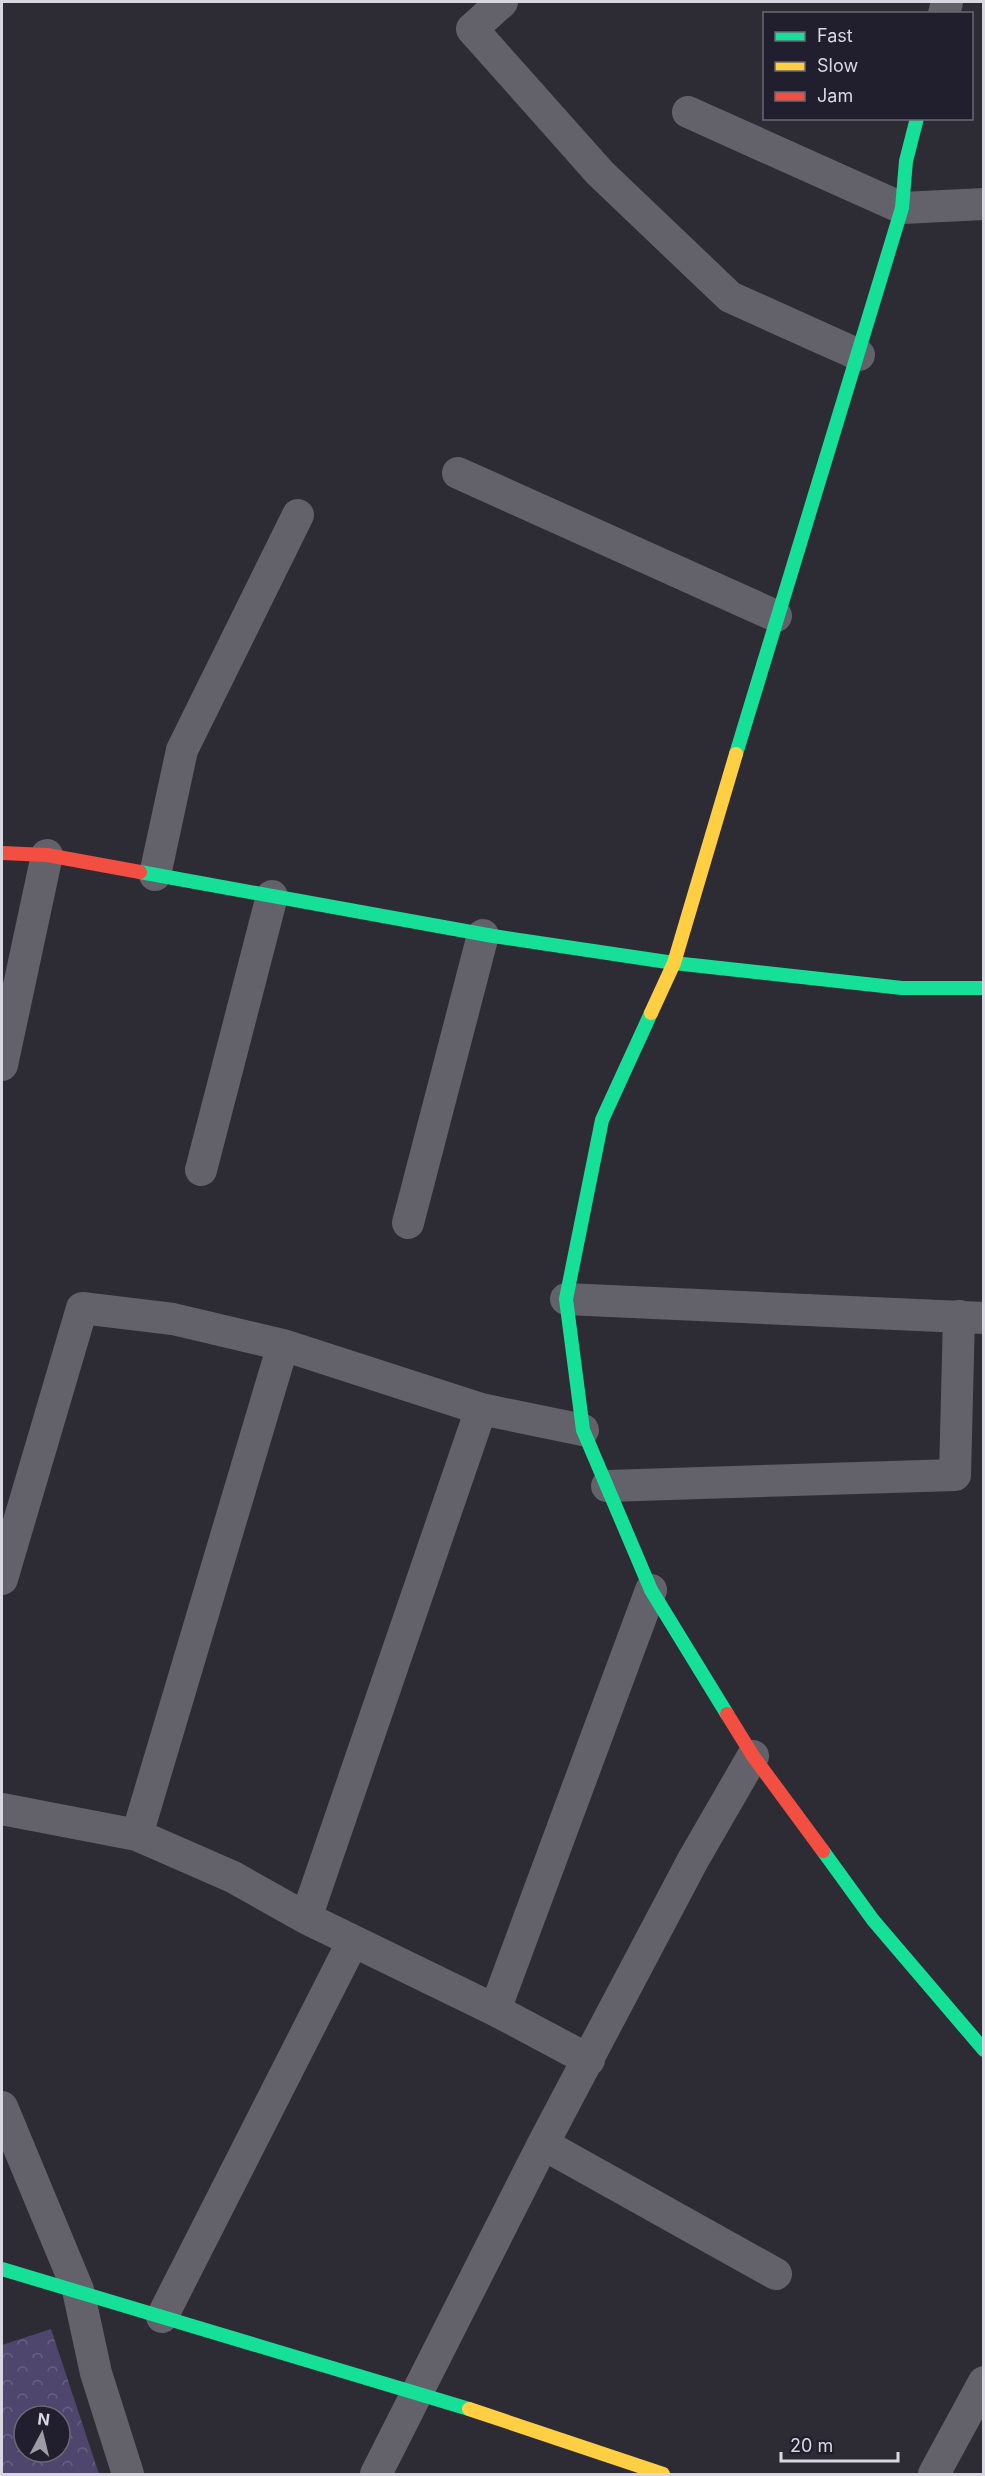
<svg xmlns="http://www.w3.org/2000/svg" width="985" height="2476" font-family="Inter,sans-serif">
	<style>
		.park { fill: url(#park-crowns); fill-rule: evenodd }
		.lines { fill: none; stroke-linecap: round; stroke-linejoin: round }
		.street { stroke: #63626a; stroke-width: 32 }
		.fast { stroke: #16e098; stroke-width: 14 }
		.slow { stroke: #ffcf43; stroke-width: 14 }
		.jam { stroke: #f24e42; stroke-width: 14 }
	</style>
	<defs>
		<pattern id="park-crowns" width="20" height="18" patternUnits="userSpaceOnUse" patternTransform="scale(1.5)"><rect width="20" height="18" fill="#4e466d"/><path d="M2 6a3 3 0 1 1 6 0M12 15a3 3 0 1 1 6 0" fill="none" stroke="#676082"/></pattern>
	</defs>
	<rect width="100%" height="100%" fill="#2d2c34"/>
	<path class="park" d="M51 2329 99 2474H2V2345ZM24 2416H60V2452H24Z"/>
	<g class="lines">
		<path class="street" d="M502 2 472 29 600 173 730 297 859 355
			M944 14 947 2
			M688 112 902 208 984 204
			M458 473 776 616
			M155 875 182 750 298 515
			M2 1065 47 855
			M201 1170 272 896
			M408 1223 483 935
			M566 1299 984 1318
			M607 1486 955 1475 959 1316
			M2 1579 82 1308 173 1319 283 1345 481 1409 583 1430
			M2 1809 137 1835 233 1877 306 1918 495 2010 589 2060
			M137 1835 283 1345
			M306 1918 481 1409
			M495 2010 651 1590
			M2 2107 78 2290 96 2373 128 2474
			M543 2144 776 2274
			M162 2317 353 1941
			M376 2474 543 2144 693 1860 753 1756
			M934 2474 984 2382"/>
		<path class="fast" d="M736 754 902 208 906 161 917 118
			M140 872 493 936 674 963 902 988H984
			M651 1013 602 1120 566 1299 583 1430 651 1590 727 1714
			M823 1851 873 1920 984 2050
			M2 2269 469 2409"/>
		<path class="slow" d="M651 1013 674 963 736 754
			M469 2409 663 2474"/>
		<path class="jam" d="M2 853 47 855 140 872
			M727 1714 753 1756 823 1851"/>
	</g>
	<rect width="985" height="2476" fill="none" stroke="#d9d8e2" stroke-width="6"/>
	<rect x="763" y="12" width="210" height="108" fill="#211e2e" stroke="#6b6876" stroke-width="1.5"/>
	<rect x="775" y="32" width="30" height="9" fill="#16e098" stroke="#6b6876" stroke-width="1.5"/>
	<text x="817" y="42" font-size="18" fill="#d9d8e2">Fast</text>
	<rect x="775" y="62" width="30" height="9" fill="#ffcf43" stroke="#6b6876" stroke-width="1.5"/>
	<text x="817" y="72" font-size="18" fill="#d9d8e2">Slow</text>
	<rect x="775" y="92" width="30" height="9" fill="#f24e42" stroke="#6b6876" stroke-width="1.5"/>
	<text x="817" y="102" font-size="18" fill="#d9d8e2">Jam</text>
	<g transform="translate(42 2434) rotate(7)"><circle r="28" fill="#211e2e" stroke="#6b6876" stroke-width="1.5"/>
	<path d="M0-4.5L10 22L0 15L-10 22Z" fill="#9d9ca5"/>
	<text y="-9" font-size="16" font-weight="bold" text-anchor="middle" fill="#d9d8e2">N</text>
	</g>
	<path d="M781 2452v9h117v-9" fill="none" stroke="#d9d8e2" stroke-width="3"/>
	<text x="790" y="2452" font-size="18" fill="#d9d8e2" stroke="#211e2e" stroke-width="4.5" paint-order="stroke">20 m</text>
</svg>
